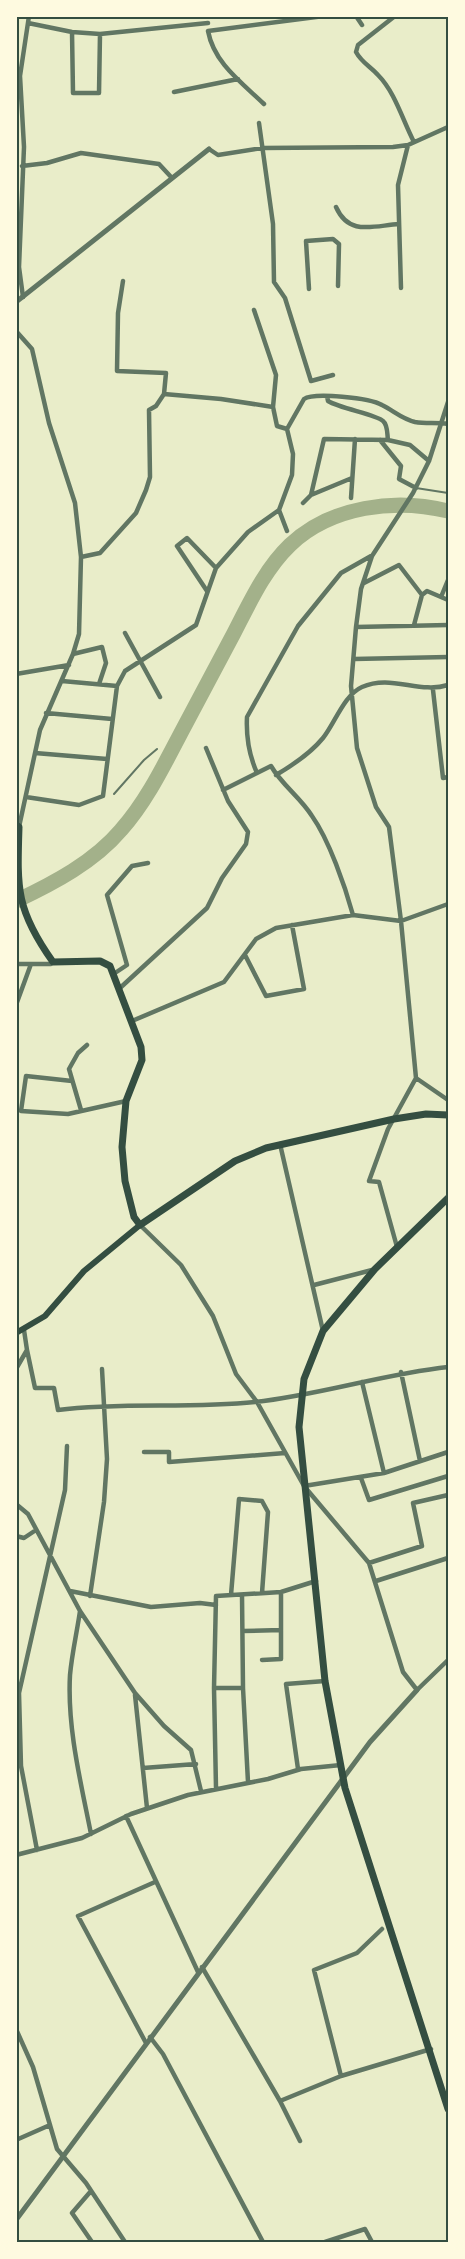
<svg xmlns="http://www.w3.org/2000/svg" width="465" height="2259" font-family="Helvetica,sans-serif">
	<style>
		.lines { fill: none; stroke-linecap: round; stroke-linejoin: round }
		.river { stroke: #a3b18a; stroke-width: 15 }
		.service { stroke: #617663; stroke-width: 2 }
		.minor { stroke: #617663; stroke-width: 4.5 }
		.tertiary { stroke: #617663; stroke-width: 5 }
		.secondary { stroke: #344e41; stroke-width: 6 }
		.primary { stroke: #344e41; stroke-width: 7 }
		.neatline { fill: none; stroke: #344e41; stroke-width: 2 }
	</style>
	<rect width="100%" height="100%" fill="#e9edc9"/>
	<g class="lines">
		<path class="river" d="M16 901C54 883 94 862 121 830 147 801 165 763 183 729 200 697 217 665 234 633 250 602 265 569 290 545 331 506 395 498 448 511"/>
		<path class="service" d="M416 488 448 493
			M114 794 144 760 157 749"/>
		<path class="minor" d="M356 16 362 25
			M395 16 358 45 356 52C362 63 370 66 378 75 395 92 403 121 414 142
			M28 23 72 32 100 34 208 23
			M208 31 324 16
			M208 31C214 63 241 82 264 104
			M72 32 73 93H99L100 34
			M174 92 238 79
			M259 123 273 224 274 282 285 298 311 381 333 375
			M209 149 218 155 262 148 393 147 408 145 448 127
			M22 166 47 163 81 153 159 164 172 178
			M336 207C349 236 372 226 399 224
			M123 281 118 313 117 371 166 373 164 394
			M401 288 398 185 408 145
			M309 289 306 241 333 239 339 244 338 286
			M23 297 19 267 24 147 20 76 29 16
			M254 310 276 375 273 407 277 426 287 429
			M16 331 32 349 49 423 75 503 81 557 79 634 73 654 40 730 19 827
			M327 396 328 401C341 409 376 414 383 421 388 425 387 434 388 440
			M448 402 429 461 413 493 372 556 361 589 356 627 351 686 357 748 376 807 389 827 401 921 448 904
			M380 440 401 466 399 479 416 488
			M311 495 324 439 388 440 410 445 429 461
			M351 498 355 439
			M303 503 311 495 352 478
			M279 510 287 531
			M81 557 100 553 136 513 146 490 150 477 149 410 156 406 164 394 221 399 273 407
			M364 583 399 565 422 595
			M207 591 177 546 187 538 216 568
			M441 597 448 580
			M414 625 422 595 427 591 448 600
			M356 627 448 625
			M125 633 160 697
			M73 654 102 647 106 663 99 684
			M354 659 448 657
			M16 674 69 665
			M62 681 117 686
			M433 690 443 778 448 777
			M46 713 112 719
			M35 753 107 759
			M276 775C293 765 310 754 323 738 335 723 344 695 362 687 391 674 419 694 448 685
			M223 790 257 773
			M26 797 79 805 103 796 117 686 125 671 196 625 216 568 248 532 279 510 292 475 293 454 287 429 304 399C314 392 370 398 382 405 394 411 402 419 415 422 426 424 438 422 448 424
			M353 915C345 886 329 840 312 816 300 797 282 785 271 766L257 773C249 755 246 737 247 717L298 626 341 573 371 556
			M245 955 266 996 304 989 292 925
			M16 964H51L53 962
			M115 973 127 965 107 895 132 866 148 863
			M120 988 207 908 222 878 246 844 248 832 228 801 206 748
			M16 1005 31 964
			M132 1021 224 982 256 939 276 928 353 915 401 921 416 1078 448 1100
			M72 1081 26 1076 21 1111 68 1114 126 1101
			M81 1110 69 1069 78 1053 87 1045
			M280 1144 323 1331
			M140 1225 181 1265 213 1316 236 1374 257 1402 304 1486 369 1563 403 1672 417 1690 448 1660
			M397 1247 379 1182 369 1181 388 1129 416 1078
			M314 1285 372 1270
			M27 1350 35 1388H54L58 1410C124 1402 189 1409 255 1402 320 1395 383 1374 448 1367
			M16 1369 27 1350 24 1330
			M401 1372 420 1461
			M362 1382 384 1473
			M144 1452H169V1462L285 1453
			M361 1478 369 1500 448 1476
			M304 1486 384 1473 448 1452
			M16 1504 28 1514 80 1611 135 1693 164 1726 191 1750 201 1791
			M16 1536 24 1538 36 1530
			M369 1563 422 1546 413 1503 448 1495
			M376 1581 448 1558
			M70 1591 151 1607 200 1603 216 1605
			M231 1595 239 1499 262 1501 268 1512 262 1593
			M242 1595 243 1688 248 1782
			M90 1596 104 1502 107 1459 102 1369
			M80 1611C77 1632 72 1653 70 1675 67 1728 81 1783 91 1834
			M243 1631 281 1630
			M262 1660 281 1659V1592
			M214 1688H243
			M135 1695 147 1808
			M143 1768 196 1764
			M298 1769 286 1684 325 1681
			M216 1788 214 1688 216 1596 281 1592 316 1581
			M126 1816 198 1972
			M37 1850 21 1766 19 1693 65 1490 67 1446
			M16 1855 82 1838 131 1814 188 1795 268 1779 301 1769 341 1765
			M382 1929 357 1953 314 1970 341 2076 431 2049
			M202 1967 280 2101 341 2076
			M16 2029 33 2067 57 2149 86 2183 125 2242
			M150 2037 163 2054 263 2242
			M146 2043 78 1916 155 1882
			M280 2101 300 2141
			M16 2140 50 2125
			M91 2191 72 2213 92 2242
			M325 2242 365 2229 372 2242"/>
		<path class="tertiary" d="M16 302 209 149
			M16 2220 370 1742 417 1690"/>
		<path class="secondary" d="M16 1333 45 1316 84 1271 140 1225"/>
		<path class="primary" d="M16 825 19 827C17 889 16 910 53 962L100 961 110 966 141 1047 142 1060 126 1101 122 1147 125 1181 134 1217 140 1225 235 1161 266 1148 394 1119 426 1114 448 1115
			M448 1198 375 1269 323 1331 304 1379 299 1427 325 1681 345 1788 448 2109"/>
	</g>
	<rect width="465" height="2259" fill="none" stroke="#fefae0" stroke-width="36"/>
	<rect x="18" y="18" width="429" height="2223" class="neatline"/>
</svg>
